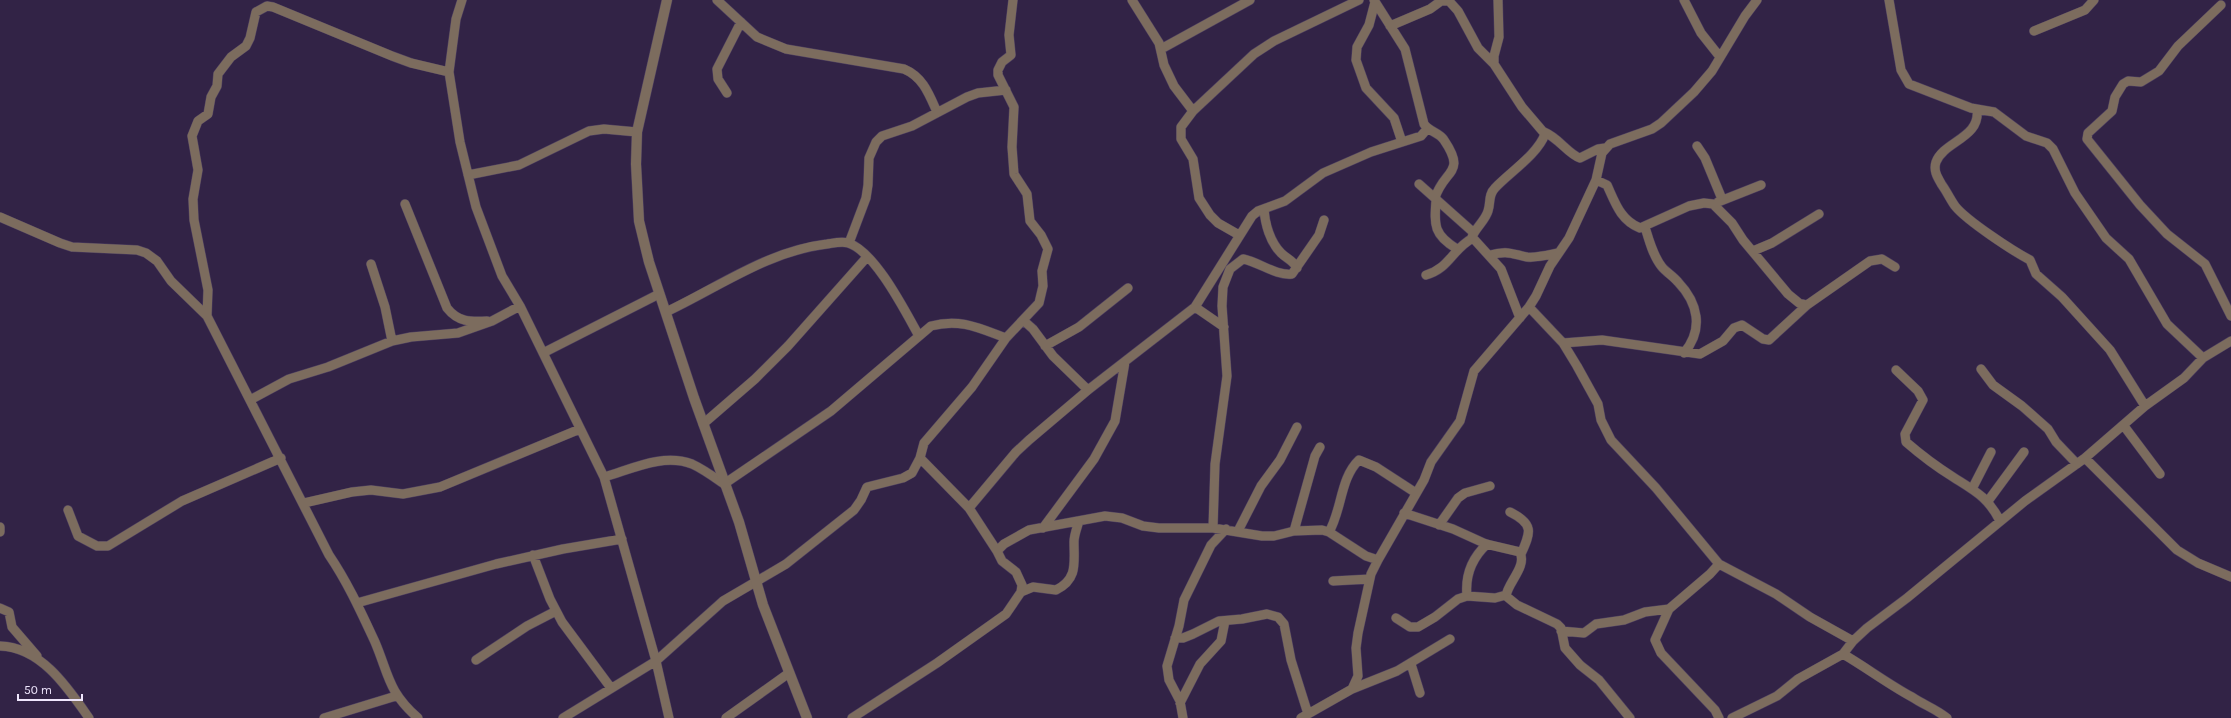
<svg xmlns="http://www.w3.org/2000/svg" width="2231" height="718" font-family="Karla,sans-serif">
	<style>
		.lines { fill: none; stroke-linecap: round; stroke-linejoin: round }
		.minor-casing { stroke: #4c3e60; stroke-width: 10 }
		.tertiary-casing { stroke: #4c3e60; stroke-width: 11 }
		.minor { stroke: #7c6c5e; stroke-width: 9 }
		.tertiary { stroke: #7c6c5e; stroke-width: 10 }
	</style>
	<rect width="100%" height="100%" fill="#322346"/>
	<g class="lines">
		<defs>
			<path id="minor" d="M462 0 456 19 449 72 460 142 476 207 502 276 520 306 604 477 656 661 669 718
				M717 0 757 37 786 49 904 69C923 77 929 94 937 112
				M1132 0 1159 43 1164 65 1174 86 1193 111
				M1374 0 1405 49 1424 124C1429 132 1439 132 1444 140 1467 174 1444 169 1435 198
				M1498 0 1499 37 1494 56V64L1522 107 1545 134C1538 154 1509 173 1495 188 1488 195 1491 202 1488 211 1485 221 1476 227 1472 237L1501 269 1520 318
				M1684 0 1701 33 1720 57
				M1889 0 1901 70 1909 84 1971 108 1994 112 2026 136 2047 143 2053 149 2075 193 2106 238 2129 259 2167 324 2203 358
				M1375 2 1369 25 1357 47 1356 60 1366 88 1394 118 1402 142
				M2221 5 2178 46 2159 71 2141 82 2128 81 2123 84 2115 97 2112 111 2088 133 2087 139 2140 205 2167 234 2205 264 2231 316
				M1390 26 1430 9 1441 1H1449L1458 11 1478 48 1494 64
				M2034 31 2085 10 2094 0
				M1161 49 1250 0
				M727 93 718 79 717 69 741 22
				M1977 109C1981 138 1944 141 1936 162 1933 171 1938 178 1942 185 1947 192 1950 199 1955 206 1967 221 2013 251 2030 260L2036 274 2062 297 2110 350 2145 406
				M1544 132C1559 138 1568 154 1580 158L1598 149 1605 148
				M1697 146 1705 158 1722 199
				M468 175 519 165 589 131 604 129 637 132
				M1596 180 1607 185C1615 202 1620 220 1640 228L1689 206 1704 203 1713 204 1732 223 1743 240 1788 294 1799 303 1807 305
				M1419 184 1474 233
				M1436 200C1434 226 1434 235 1457 249
				M1718 202 1761 185
				M405 204 447 308C458 322 470 322 487 321
				M1264 209C1265 224 1270 242 1281 253 1287 259 1293 260 1297 268
				M0 217 60 243 72 247 137 250 146 253 157 261 171 281 207 316 329 555C348 583 361 612 375 642 389 675 388 692 418 718
				M1645 227C1649 240 1653 256 1662 267 1666 272 1673 276 1678 282 1698 303 1704 329 1684 353
				M1239 235 1218 223 1210 215 1199 198 1193 159 1181 139V127L1193 111 1254 54 1274 41 1359 0
				M849 243 866 198 868 185 869 158 876 142 882 136 912 126 967 97 978 93 1006 90
				M1753 251 1772 243 1819 214
				M1490 255C1507 250 1512 254 1527 257 1538 258 1548 255 1558 253
				M371 264 385 307 392 341
				M1426 275C1450 268 1452 249 1473 238
				M1195 307 1224 327
				M1529 307 1563 343 1577 366 1598 404 1601 420 1611 440 1656 488 1719 564 1776 594 1810 617 1853 641
				M666 312C719 287 768 251 827 244 834 243 842 241 848 243 875 251 906 313 919 336
				M207 316 208 290 194 220 193 199 198 170 192 136 198 121 208 114 211 97 217 86 218 74 231 57 246 46 250 38 256 12 267 6 273 7 392 56 411 63 449 72
				M1024 321 1033 329 1053 356 1088 390
				M1563 343 1602 340 1700 354 1723 341 1734 328 1742 325 1763 339 1769 340 1807 305 1870 261 1882 259 1895 267
				M1045 346 1079 327 1128 288
				M543 353 659 294
				M1981 369 1993 385 2022 406 2048 429 2056 442 2077 464
				M1896 370 1918 391 1923 400 1905 434 1906 442C1921 455 1937 467 1953 477 1975 491 1988 497 2000 521
				M250 400 289 379 328 367 392 341 411 337 458 333 492 321 520 306
				M703 424 755 379 788 346 867 257
				M2124 426 2160 474
				M920 458 969 508 997 551
				M2085 458 2177 550 2198 563 2231 577
				M604 477C632 469 663 453 692 464 703 469 714 477 724 484L831 411 931 326C960 318 979 328 1006 338
				M1972 489 1991 452
				M1988 501 2024 452
				M304 503 352 492 371 490 403 494 440 487 580 429
				M969 508 1016 452 1029 440 1088 390 1195 307 1252 216 1258 211 1285 201 1323 173 1371 152 1421 136 1427 129
				M68 510 78 536 97 546H108L182 501 281 458
				M1510 512C1534 524 1531 532 1521 554
				M1404 513 1453 529 1486 544 1520 552C1527 567 1508 582 1506 596L1517 605 1557 624 1561 628 1565 648 1580 665 1599 680 1630 718
				M1439 525 1458 498 1465 493 1490 486
				M0 527V532
				M1043 528 1094 459 1115 421 1125 362
				M1213 528 1215 464 1227 376 1222 306 1223 287 1230 269 1243 259C1259 262 1276 276 1292 274L1319 235 1324 220
				M1238 531 1261 486 1280 460 1297 427
				M1294 531 1315 456 1320 447
				M1329 532C1342 510 1340 478 1359 460L1376 467 1416 493
				M533 555 550 599 562 622 611 688
				M1719 564 1710 574 1669 609 1655 640 1661 653 1715 710 1719 718
				M1333 581 1370 579
				M1021 592 1033 587 1056 590C1078 579 1074 563 1074 542 1074 535 1077 528 1079 521
				M1467 596C1465 576 1472 558 1487 544
				M357 603 496 564 563 549 622 539
				M0 608 9 612 12 627 37 656
				M1396 618 1410 627H1418L1435 617 1458 599 1467 596 1495 598 1506 595
				M1561 631 1584 633 1596 624 1624 620 1645 612 1669 609
				M1175 638H1183L1193 634 1219 621 1242 619 1267 614 1278 617 1284 624 1291 660 1308 714
				M0 646C41 647 68 688 89 718
				M1843 654C1867 668 1888 684 1912 697 1924 705 1936 709 1947 718
				M476 660 527 626 556 611
				M1411 664 1420 693
				M1352 689 1397 671 1450 639
				M1180 703 1200 664 1221 641 1225 621
				M324 718 396 696
				M563 718 656 661 723 601 786 564 854 510 861 500 867 487 903 478 912 473 920 458 924 443 972 387 1006 338 1039 303 1043 286 1042 271 1048 249 1041 235 1030 221 1027 194 1014 174 1012 147 1014 107 998 75V70L1002 62 1011 55 1009 35 1013 0
				M726 718 789 673
				M852 718 937 663 1006 614 1021 592 1022 585 1016 572 1002 561 997 551 1004 544 1029 530 1105 516 1122 518 1143 526 1159 528H1213L1262 536H1274L1294 531 1322 530 1329 532 1366 556 1378 560
				M1183 718 1180 701 1169 680 1167 666 1179 626 1184 600 1211 545 1226 529
				M1301 718 1352 689 1358 676 1356 648 1358 633 1371 574 1378 560 1424 480 1431 462 1460 421 1474 371 1529 307 1536 296 1550 266 1569 238 1596 180 1602 153 1610 144 1652 129 1661 123 1694 92 1712 71 1745 16 1757 0
				M1732 718 1777 696 1798 679 1843 654 1853 641 1867 628 1907 598 2025 501 2085 458 2145 406 2184 378 2203 358 2231 341"/>
			<path id="tertiary" d="M667 0 637 132 636 164 639 221 649 262 694 398 739 522 763 605 807 718"/>
		</defs>
		<use href="#minor" class="minor-casing"/>
		<use href="#tertiary" class="tertiary-casing"/>
		<use href="#minor" class="minor"/>
		<use href="#tertiary" class="tertiary"/>
	</g>
	<path d="M18 694v6h64v-6" fill="none" stroke="#efe6fd" stroke-width="2"/>
	<text x="24" y="694" font-size="12" fill="#efe6fd" stroke="#322346" stroke-width="3" paint-order="stroke">50 m</text>
</svg>
